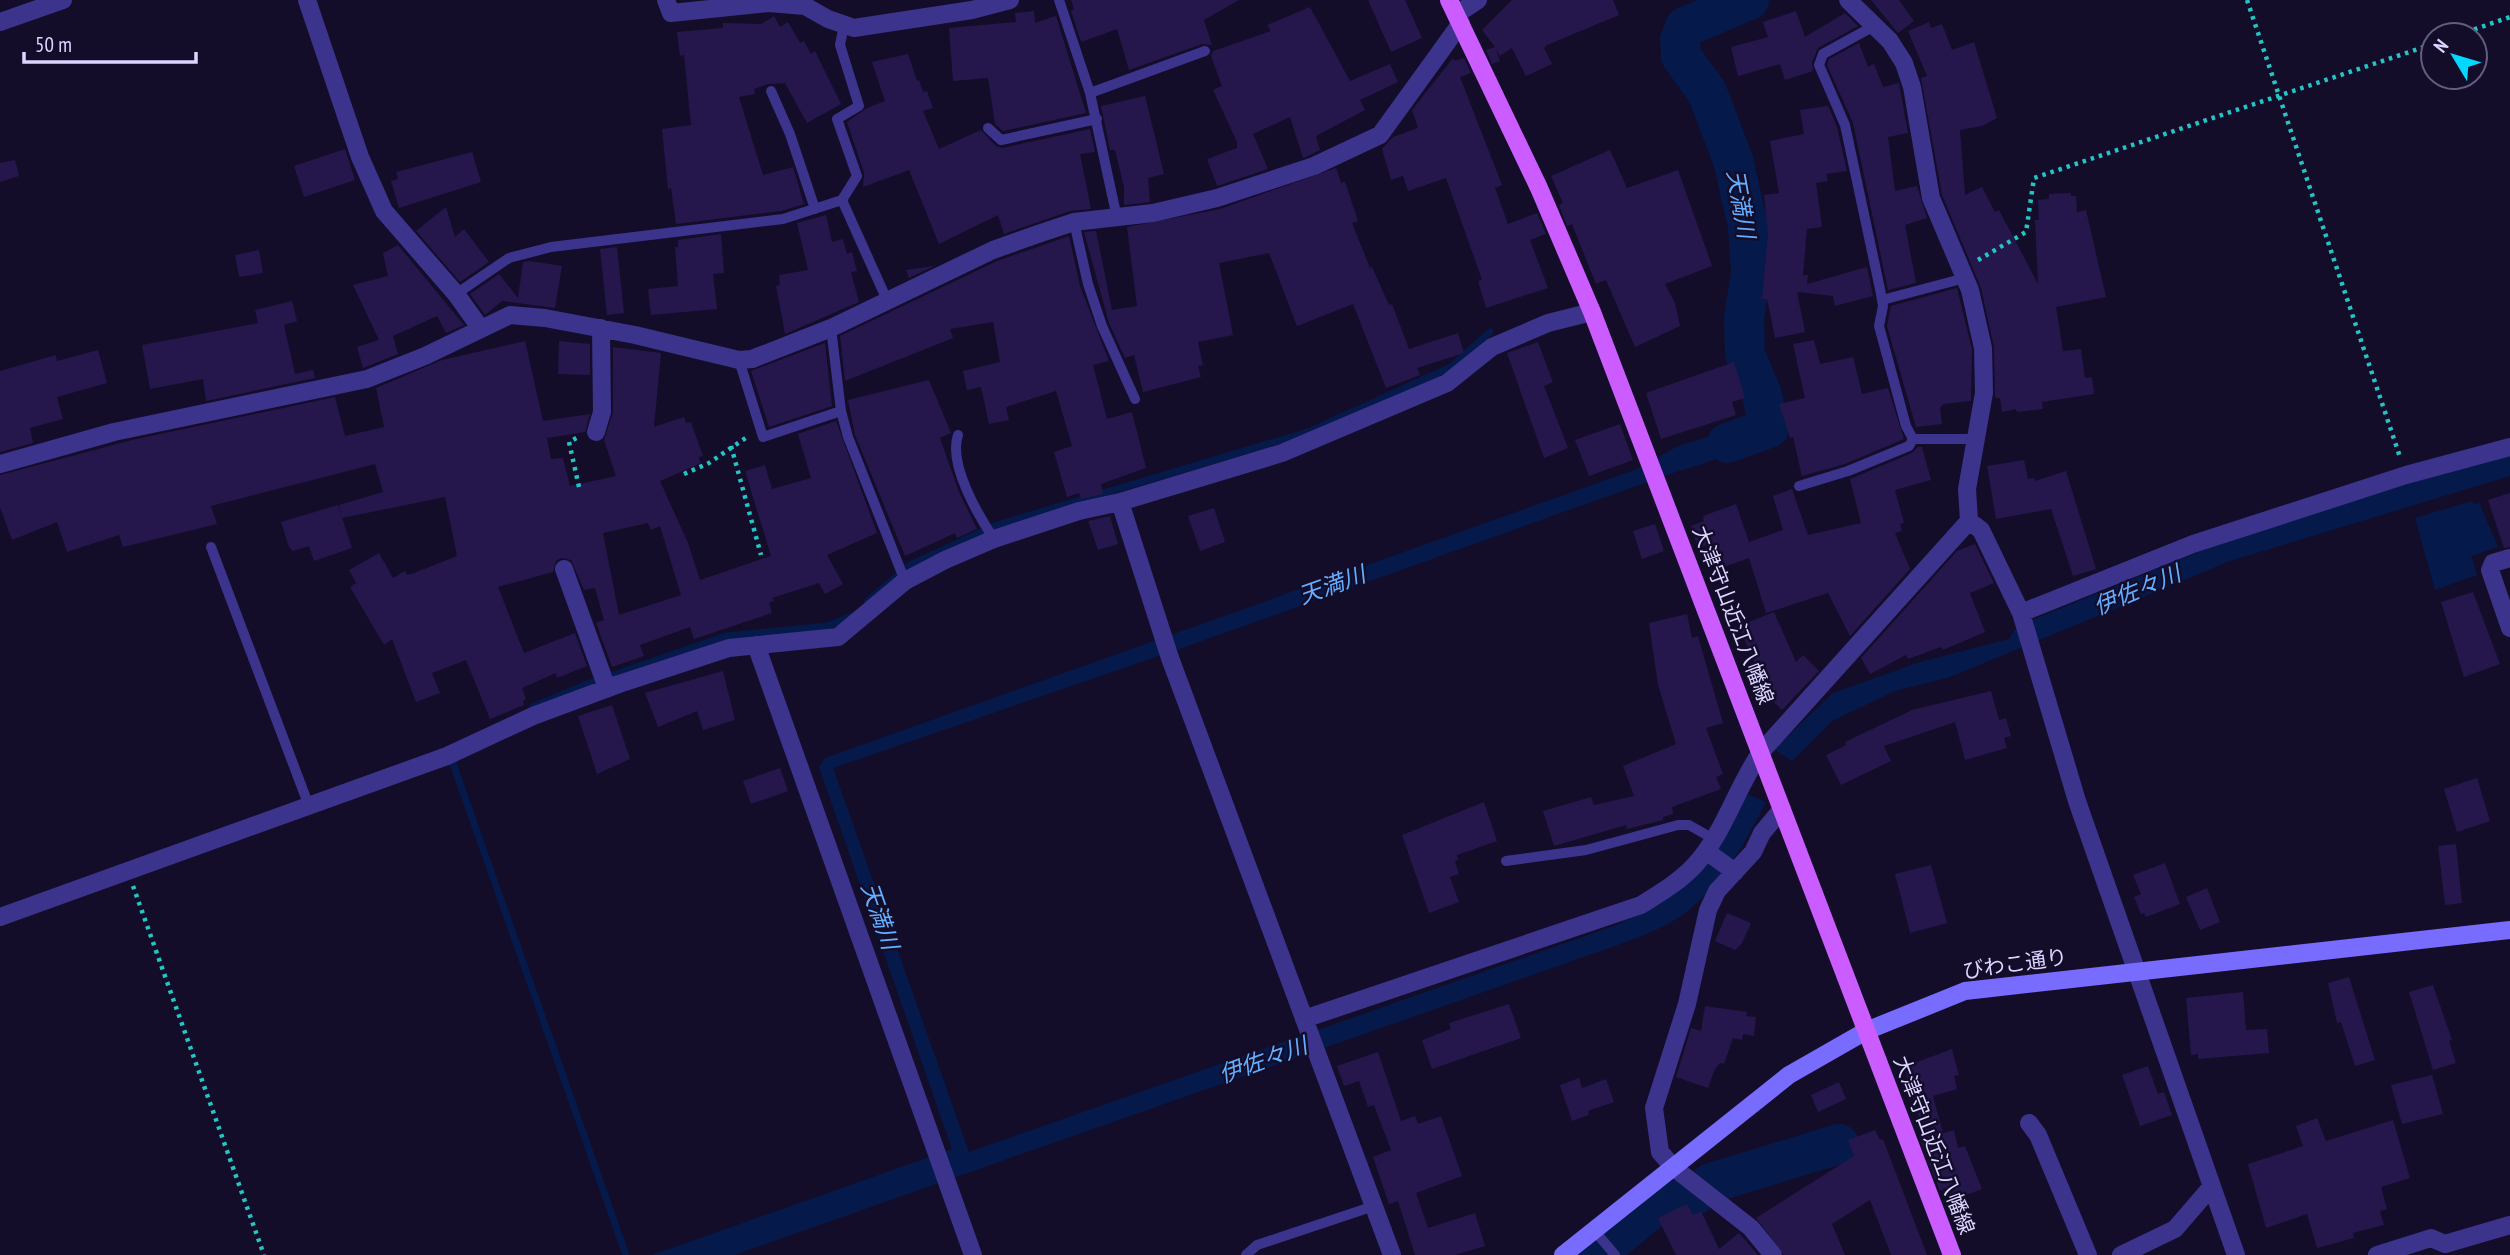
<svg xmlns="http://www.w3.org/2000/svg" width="2510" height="1255" font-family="'PT Sans Narrow','Noto Sans JP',sans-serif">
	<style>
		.water { fill: #051a4a }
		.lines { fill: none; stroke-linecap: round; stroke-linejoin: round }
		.stream { stroke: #051a4a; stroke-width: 7 }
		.river { stroke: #051a4a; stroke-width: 40 }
		.building { fill: #25174c; fill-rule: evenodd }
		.path { stroke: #23c5c5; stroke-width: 4.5; stroke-dasharray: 3.5 5; stroke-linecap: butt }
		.lane { stroke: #3c338d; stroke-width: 10 }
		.street { stroke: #3c338d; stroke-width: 18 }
		.secondary { stroke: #786cff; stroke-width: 18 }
		.primary { stroke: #cb5cff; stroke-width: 18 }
		.labels { text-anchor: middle; stroke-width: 5; stroke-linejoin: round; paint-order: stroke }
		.street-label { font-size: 21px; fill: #dcd5ff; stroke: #130d29 }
		.water-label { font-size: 23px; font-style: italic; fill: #63aeff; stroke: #130d29 }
	</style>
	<rect width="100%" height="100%" fill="#130d29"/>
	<path class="water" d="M1780 415 1787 437 1673 473 1182 648 833 768 969 1152 1614 926C1693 891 1709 869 1747 794L1766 802C1743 846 1721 889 1678 918 1663 928 1645 934 1629 941L734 1255H652L952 1149 819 767 825 758 1637 469 1678 446Z
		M2510 452V476L2230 561 1950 677 1895 691 1832 721 1792 761 1774 749 1833 693 1920 662 2009 639 2017 626 2236 537Z
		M2472 501 2474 505 2479 502 2498 547 2471 556 2477 575 2435 590 2415 518Z"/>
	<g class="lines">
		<path class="stream" d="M868 601 910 565 997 525 1308 432 1451 367 1490 332
			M533 707 587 684 726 636 828 626 852 616
			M450 755 626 1255"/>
		<path class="river" d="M1727 443 1769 428 1762 395 1745 354 1744 318 1751 272 1748 226 1733 160 1707 92 1681 56 1680 40 1685 27 1749 0
			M1595 1255 1655 1206 1695 1195 1711 1183 1839 1144"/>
	</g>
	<path class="building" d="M1071 0H1239L1204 20 1212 45 1202 44 1129 70 1117 29 1081 42 1071 11 1074 9Z
		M1368 0H1405L1422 38 1391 52Z
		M1512 0H1613L1619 15 1547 45 1544 48 1552 64 1526 76 1512 48 1500 56 1496 49 1500 61 1492 64 1486 50 1495 47 1482 30Z
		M1871 0H1899L1914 21 1898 33Z
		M1310 7 1350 81 1390 64 1398 82 1360 100 1365 110 1316 136 1320 150 1310 155 1303 158 1290 117 1253 134 1268 169 1217 186 1207 159 1237 148V142L1213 90 1222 86 1211 56 1213 51 1271 31 1267 25Z
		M1034 11 1035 23 1056 16 1086 113 1003 131 995 124 988 78 953 81 949 28 1016 22 1015 13Z
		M1796 11 1805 37 1845 13 1858 26 1818 48 1812 62 1813 71 1785 80 1780 64 1738 76 1731 47 1768 37 1763 22Z
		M774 16 780 27 788 22 800 43 804 41 811 54 815 51 841 104 807 123 785 83 768 84 754 89 755 94 739 97 763 175 793 167 804 204 781 211 676 224 671 188 668 189 662 129 691 125 684 55 680 56 677 32 723 28V23L761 24Z
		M1929 22 1931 28 1942 24 1952 50 1974 42 1997 118 1982 126 1960 130 1965 195 1982 187 1995 212 1999 210 2038 284 2035 220H2039L2038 200 2049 199V194L2071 193V196H2076L2077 212 2086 210 2106 297 2056 307 2063 351 2081 349 2085 378 2092 377 2094 394 2042 402 2043 409 2017 412 2016 409 2002 412 2000 398H1995L1994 347 1981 288 1942 195 1921 78 1927 76 1908 31Z
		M1859 43 1868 67 1874 64 1883 87 1899 83 1908 133 1888 137 1895 191 1917 186 1927 218 1905 225 1916 283 1888 290 1853 123 1827 65 1829 59Z
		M908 54 917 81 919 80 923 92 927 91 933 108 923 111 939 149 981 130 996 146 1002 148 1090 129 1095 152 1080 154 1091 209 1070 211 1004 234 998 215 939 244 909 170 863 187 864 173 847 122 867 108 885 101 872 62Z
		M1453 58 1454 61 1464 58 1471 73 1460 77 1502 185 1495 188 1508 224 1537 213 1546 234 1530 240 1548 288 1486 308 1478 281 1482 280 1446 178 1408 191 1403 176 1391 180 1382 149 1393 137 1418 128 1412 110Z
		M1145 96 1164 174 1148 178 1150 202 1124 205V187L1115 150H1110L1101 106Z
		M1828 106 1837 127 1847 171 1826 174 1828 181 1816 183 1822 227 1807 229 1803 275H1808L1807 284 1867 267 1873 296 1835 306 1833 296 1797 292 1805 332 1775 338 1767 299H1762L1768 235 1764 195 1779 193 1770 141 1804 134 1800 110Z
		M345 149 355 180 304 197 294 166Z
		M1610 150 1627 188 1678 170 1712 266 1665 284 1675 303 1680 326 1635 347 1606 280 1596 284 1572 224 1567 226 1559 205 1563 203 1551 176Z
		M472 152 481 182 399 208 391 181 398 179 396 172Z
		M15 160 19 176 0 182V163Z
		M1336 168 1341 183 1345 182 1358 221 1352 223 1370 268 1372 267 1389 305 1392 304 1409 349 1458 333 1464 353 1417 368 1420 375 1386 388 1353 304 1297 326 1269 253 1219 263 1233 335 1198 342 1203 365 1198 366 1201 377 1143 392 1134 355 1125 358 1109 323 1084 232 1096 231 1112 310 1137 306 1127 227 1220 209Z
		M446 207 455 237 464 229 489 262 460 282 416 231Z
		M826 215 832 242 843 239 847 254 852 252 857 271 851 272 859 302 785 334 776 286 780 285 779 275 808 270 797 223Z
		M721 234 724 273 713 274 717 309 651 315 648 289 678 286 675 247H678V240Z
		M1069 236 1080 286 1109 361 1093 365 1107 419 1132 412 1146 468 1101 484 1103 494 1081 499 1079 493 1067 497 1054 452 1072 446 1056 391 1006 407 1009 420 989 424 981 387 967 390 963 371 1000 362 993 322 950 329 953 338 845 381 840 336 997 261Z
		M398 245 464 325 446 333 437 316 393 336 398 354 363 368 357 347 379 340 353 285 388 276 383 253Z
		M617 247 624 313 607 315 600 249Z
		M259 250 263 273 239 277 235 255Z
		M530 261 562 266 555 308 502 301 485 315 470 294 499 274 518 298 523 262Z
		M934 266 909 278 906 270Z
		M1957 288 1972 349 1971 401 1943 404 1940 408 1942 424 1916 427 1917 431 1887 326 1891 306Z
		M292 301 297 321 284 325 295 374 313 370 315 378 206 401 203 379 150 389 142 345 258 323 255 310Z
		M1814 340 1820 364 1853 357 1862 394 1888 388 1904 439 1845 464 1802 476 1793 437 1790 438 1779 404 1805 398 1793 344Z
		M525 341 543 421 590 414 585 432 547 438 551 459 563 458 570 486 616 476 604 440 613 412V347L661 353 654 427 684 417 686 423 691 422 703 456 698 457 701 463 660 481 688 543 700 580 771 556 745 471 765 465 772 489 811 478 798 434 836 421 877 533 827 555 843 584 825 594 819 583 772 598 774 601 769 603 772 613 694 639 690 627 640 645 644 656 612 667 596 623 604 620 595 588 584 590 571 560 561 558 556 561 553 572 498 587 524 653 575 633 587 666 557 678 556 673 522 688 526 699 523 701 524 705 490 719 466 660 432 673 440 693 416 702 392 639 384 645 350 587 356 583 349 570 379 553 393 578 405 571 407 575 414 573 457 556 445 497 342 518 339 505 383 492 375 464 211 506 217 524 123 547 119 535 67 552 57 522 12 540 0 507V475L132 440 335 397 345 436 384 427 376 388 442 360ZM648 523 651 530 660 526 681 595 619 615 603 533Z
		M559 341 590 344V375L558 374Z
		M1538 342 1553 382 1544 386 1568 448 1544 458 1507 353Z
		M825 343 832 406 769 427 751 371Z
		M98 350 107 383 57 397 63 419 30 428 33 443 0 452V371L56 355 57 361Z
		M1734 362 1745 398 1732 402 1736 415 1661 439 1646 393Z
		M929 380 951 433 940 438 959 492 977 529 957 538 955 533 905 556 855 435 848 400Z
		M1620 424 1633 460 1589 476 1575 440Z
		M1918 447H1922L1931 480 1895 490 1904 523 1900 524 1902 531 1895 533 1910 569 1850 636 1828 593 1766 613 1749 558 1721 568 1712 543 1698 548 1691 526 1704 521 1703 516 1736 504 1749 542 1783 530 1773 496 1792 489 1808 535 1861 523 1850 479 1912 453Z
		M2024 460 2028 479 2034 478 2035 481 2066 471 2096 569 2073 576 2051 509 1996 519 1987 466Z
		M2510 493V547L2504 548 2488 500Z
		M338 505 352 548 314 561 309 546 293 551 289 547 281 522Z
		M1214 508 1225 542 1200 551 1188 516Z
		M1110 516 1118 544 1098 550 1088 521Z
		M1655 524 1664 551 1642 559 1633 531Z
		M1975 544 1994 583 1970 593 1985 632 1943 650 1941 647 1908 659 1906 655 1870 674 1861 658 1957 551Z
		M2473 592 2500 664 2464 677 2441 602Z
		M1774 612 1796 662 1803 655 1819 671 1782 710 1761 690 1764 686 1739 626Z
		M1687 614 1692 638 1698 636 1723 723 1706 728 1723 774 1716 777 1721 789 1672 807 1673 814 1663 817V820L1627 829 1626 825 1554 846 1543 811 1591 797 1594 805 1634 796 1623 766 1676 744 1658 685 1649 623Z
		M723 671 735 720 703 730 697 711 658 727 645 693Z
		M1991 691 1999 720 2006 718 2011 736 2004 738 2007 748 1965 760 1955 722 1884 746 1891 761 1841 785 1826 755 1846 745 1845 742 1912 710Z
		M612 705 630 759 597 774 578 716Z
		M780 768 788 791 751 804 743 781Z
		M2477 778 2490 821 2457 832 2444 789Z
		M1484 802 1497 841 1457 855 1458 860 1455 861 1459 874 1450 877 1459 902 1429 913 1402 835Z
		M2456 844 2462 903 2445 905 2438 846Z
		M2165 863 2180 904 2146 917 2144 913 2141 914 2134 897 2141 894 2133 875Z
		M1931 865 1947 923 1910 933 1895 874Z
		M2207 888 2220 922 2200 930 2186 897Z
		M1727 913 1751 923 1742 943 1735 950 1715 941Z
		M2349 977 2375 1060 2355 1066 2341 1022 2337 1023 2328 983Z
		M2433 985 2452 1040 2449 1041 2456 1063 2433 1070 2409 992Z
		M2243 992 2246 1030 2267 1029 2269 1053 2198 1059V1054L2191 1055 2186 998Z
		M1509 1004 1521 1038 1432 1069 1422 1040 1451 1029 1449 1023Z
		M1705 1006 1747 1012 1746 1016 1756 1017 1754 1036 1743 1034 1742 1040 1733 1038 1724 1064 1720 1063 1715 1069 1708 1088 1676 1077 1691 1028 1701 1031Z
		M1952 1049 1959 1075 1954 1076 1957 1089 1933 1096 1943 1133 1954 1130 1958 1148 1965 1146 1982 1189 1950 1201 1945 1188 1940 1191 1921 1142 1920 1139 1925 1137 1904 1067Z
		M1378 1052 1401 1121 1415 1116 1418 1124 1441 1116 1462 1176 1416 1193 1428 1228 1475 1213 1485 1246 1455 1255H1415L1398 1201 1389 1204 1373 1157 1391 1150 1374 1105 1368 1107 1359 1081 1344 1086 1337 1066Z
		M2148 1066 2158 1094 2164 1092 2172 1115 2140 1126 2122 1075Z
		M2432 1075 2443 1114 2402 1124 2391 1085Z
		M1579 1078 1582 1088 1606 1079 1614 1102 1588 1111 1589 1115 1572 1121 1560 1085Z
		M1839 1082 1846 1099 1818 1112 1811 1095Z
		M2317 1118 2326 1141 2393 1120 2410 1178 2381 1187 2387 1209 2380 1211 2384 1225 2353 1233 2354 1238 2317 1248 2307 1214 2266 1228 2248 1164 2303 1146 2296 1126Z
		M1875 1130 1880 1140 1883 1139 1927 1255H1891L1870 1200 1832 1224 1845 1255H1784L1756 1218 1854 1156 1848 1140Z
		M1687 1204 1693 1215 1701 1211 1719 1249 1739 1233 1758 1255H1676L1658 1218Z"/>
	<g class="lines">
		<path class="path" d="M2247 0 2400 457
			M2458 35 2510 17
			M1978 260 2026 232 2034 178 2433 44
			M731 446 761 555
			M684 474 709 463 747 437
			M579 487 569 442 580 436
			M133 886 264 1255"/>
		<path class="lane" d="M1059 0 1090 93 1117 218
			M1874 26 1823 54 1819 65 1845 125 1880 289 1883 306 1879 326 1906 426 1913 439H1976
			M771 91 790 134 815 209
			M1090 93 1205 51
			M988 128 1001 140 1097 119
			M842 200 857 176 837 119 859 106 840 45 844 25
			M1074 222 1088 284 1102 326 1135 399
			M456 294 509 258 551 247 783 219 842 200 887 300
			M1882 300 1965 278
			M831 328 841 411 848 437 905 581
			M739 360 763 437 841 411
			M958 435C948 464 978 515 994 539
			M1799 486 1848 471 1909 446 1913 439
			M211 547 309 806
			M1506 861 1586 850 1678 825H1689L1712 838
			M1593 1229 1615 1255
			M1246 1255 1257 1245 1374 1206"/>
		<path class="street" d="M307 0 360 157 384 211 456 294 481 329
			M666 0 671 13 769 3 805 6 828 19 854 28 972 10 1010 0
			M1848 0 1890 41 1904 63 1912 87 1931 198 1970 290 1983 348 1984 393 1967 489 1969 521 1981 530 2021 613 2077 801 2236 1255
			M1457 14 1478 0
			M0 22 63 0
			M596 432 602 412 601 328
			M0 464 114 432 367 379 425 356 510 315 545 318 635 335 739 360 752 359 831 328 993 250 1038 234 1074 222 1153 213 1217 198 1314 166 1380 135 1461 23
			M1120 502 1170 658 1392 1255
			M2510 558 2493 563 2490 570 2510 628
			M564 569 607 688
			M2021 613 2193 544 2406 475 2510 447
			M756 645 973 1255
			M1706 851 1735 872
			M0 917 447 756 533 716 619 684 729 648 838 637 905 581 945 560 994 539 1079 511 1120 502 1282 453 1447 383 1492 347 1548 323 1592 312
			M1304 1019 1641 905C1660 893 1679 882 1694 866 1724 834 1736 788 1761 752L1969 521
			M2029 1123 2038 1135 2088 1255
			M1773 1255 1751 1228 1673 1167 1660 1152 1654 1108 1687 1004 1708 910 1717 891 1753 852 1762 833 1782 809
			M2121 1255 2175 1229 2212 1186
			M2377 1255 2431 1238 2445 1244 2510 1225"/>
		<path class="secondary" d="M1563 1255 1789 1075 1866 1031 1965 991 2510 930"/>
		<path class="primary" d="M1449 0 1539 188 1592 312 1952 1255"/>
	</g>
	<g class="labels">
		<g class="street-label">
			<text transform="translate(1733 615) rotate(69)" y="7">大津守山近江八幡線</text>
			<text transform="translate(2015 964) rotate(-8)" y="7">びわこ通り</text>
			<text transform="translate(1934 1145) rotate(69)" y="7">大津守山近江八幡線</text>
		</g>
		<g class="water-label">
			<text transform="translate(1741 204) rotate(80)" y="8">天満川</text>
			<text transform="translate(1332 585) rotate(-20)" y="8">天満川</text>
			<text transform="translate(2137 590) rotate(-23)" y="8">伊佐々川</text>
			<text transform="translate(880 916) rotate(71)" y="8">天満川</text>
			<text transform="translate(1263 1060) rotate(-20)" y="8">伊佐々川</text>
		</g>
	</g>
	<g transform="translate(2454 56) rotate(308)"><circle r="33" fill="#130d29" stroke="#635d7f" stroke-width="2"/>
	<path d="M0-5L12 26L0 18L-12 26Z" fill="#01d7ff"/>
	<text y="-10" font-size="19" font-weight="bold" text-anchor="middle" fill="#dcd5ff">N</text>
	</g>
	<path d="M24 52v10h172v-10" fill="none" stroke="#dcd5ff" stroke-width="3.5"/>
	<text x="35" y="52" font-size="21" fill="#dcd5ff" stroke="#130d29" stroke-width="5" paint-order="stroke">50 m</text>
</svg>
